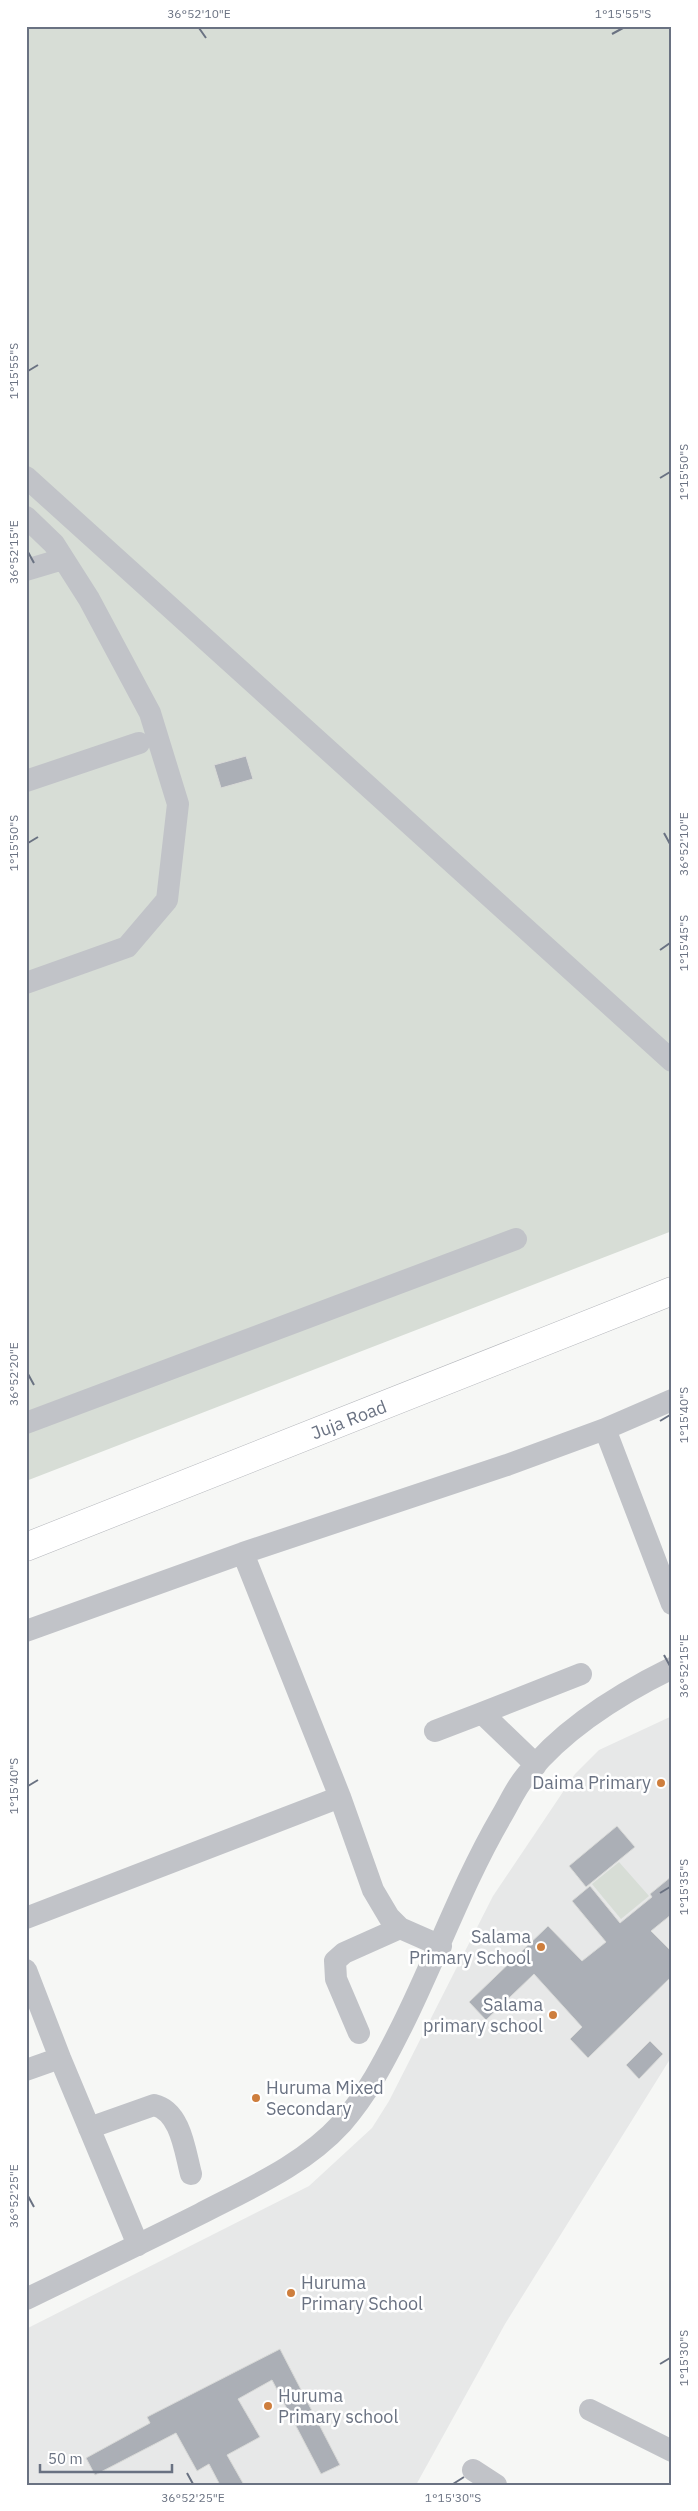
<svg xmlns="http://www.w3.org/2000/svg" width="698" height="2511" font-family="'IBM Plex Sans',sans-serif">
	<style>
		.built { fill: #e7e8e8 }
		.green { fill: #d7ddd6 }
		.building { fill: #abafb6; stroke: #d8d9d7 }
		.lines { fill: none; stroke-linecap: round; stroke-linejoin: round }
		.major-casing { stroke: #b5b7bc; stroke-width: 29 }
		.minor { stroke: #c1c3c8; stroke-width: 22 }
		.major { stroke: #fff; stroke-width: 28 }
		.ticks { fill: none; stroke: #6a7282; stroke-width: 2 }
		.poi-dot { fill: #ce7e3d; stroke: #fff; stroke-width: 2 }
		.labels { text-anchor: middle; stroke-width: 5; stroke-linejoin: round; paint-order: stroke }
		.street-label { font-size: 18px; fill: #6a7282; stroke: #fff }
		.poi-label { font-size: 18px; fill: #6a7282; stroke: #fff; text-anchor: end }
		.neatline { fill: none; stroke: #6a7282; stroke-width: 2 }
		.ticks-label { font-size: 12px; text-anchor: middle; fill: #6a7282 }
	</style>
	<rect width="100%" height="100%" fill="#f6f7f5"/>
	<path class="built" d="M672 1716V2056L505 2324 416 2485H30L26 2475V2329L309 2186 372 2128 389 2101 493 1896 575 1774 599 1750Z"/>
	<path class="green" d="M26 26H672V1231L26 1481Z
		M619 1862 649 1896 621 1919 592 1884Z"/>
	<path class="building" d="M246 756 253 779 221 788 214 765Z
		M617 1826 635 1847 586 1887 569 1866Z
		M672 1876V1914L651 1931 672 1952V1976L588 2058 570 2039 582 2027 534 1974 486 2020 469 2002 548 1926 582 1961 606 1942 572 1901 590 1886 620 1923 652 1897 650 1894Z
		M650 2041 663 2054 639 2079 626 2065Z
		M280 2349 340 2465 321 2474 272 2380 238 2399 260 2437 227 2455 244 2485H220L209 2464 197 2471 176 2433 95 2475 86 2458 150 2423 147 2417Z"/>
	<g class="lines">
		<defs>
			<path id="major" d="M26 1547 672 1291"/>
		</defs>
		<use href="#major" class="major-casing"/>
		<path class="minor" d="M26 477 672 1061
			M26 517 54 544 89 599 150 713 178 804 167 900 127 947 26 983
			M26 570 63 559
			M26 781 139 743
			M26 1423 516 1239
			M605 1429 672 1400
			M243 1553 340 1797 373 1890 389 1917 400 1928 441 1946
			M26 1631 243 1553 507 1465 605 1429 672 1604
			M435 1731 482 1713
			M536 1765 482 1713 581 1674
			M26 1918 340 1797
			M26 1970 60 2058 138 2245
			M359 2033 336 1979 335 1961 344 1953 400 1928
			M26 2070 60 2058
			M89 2128 154 2105C181 2111 185 2152 191 2174
			M26 2299C84 2271 142 2243 200 2214 250 2188 304 2165 342 2123 367 2095 385 2060 402 2026 436 1958 462 1884 501 1817 509 1804 515 1789 525 1777 562 1729 619 1694 672 1668
			M590 2410 672 2451
			M473 2470 496 2485"/>
		<use href="#major" class="major"/>
	</g>
	<path class="ticks" d="M199 28 206 38M612 34 623 28M28 371 38 365M660 478 670 472M28 552 34 563M664 833 670 844M28 843 38 837M660 950 670 943M28 1374 34 1385M660 1421 670 1415M664 1655 670 1666M28 1786 38 1780M660 1893 670 1887M28 2196 34 2207M660 2364 670 2358M187 2473 193 2484M453 2484 464 2477"/>
	<g class="poi-dot">
		<circle cx="661" cy="1783" r="5"/>
		<circle cx="541" cy="1947" r="5"/>
		<circle cx="553" cy="2015" r="5"/>
		<circle cx="256" cy="2098" r="5"/>
		<circle cx="291" cy="2293" r="5"/>
		<circle cx="268" cy="2406" r="5"/>
	</g>
	<g class="labels">
		<g class="street-label">
			<text transform="translate(349 1420) rotate(-21)" y="6">Juja Road</text>
		</g>
		<g class="poi-label">
			<text x="651" y="1789">Daima Primary</text>
			<text x="531" y="1943">Salama<tspan x="531" dy="21">Primary School</tspan></text>
			<text x="543" y="2011">Salama<tspan x="543" dy="21">primary school</tspan></text>
			<text x="266" y="2094" text-anchor="start">Huruma Mixed<tspan x="266" dy="21">Secondary</tspan></text>
			<text x="301" y="2289" text-anchor="start">Huruma<tspan x="301" dy="21">Primary School</tspan></text>
			<text x="278" y="2402" text-anchor="start">Huruma<tspan x="278" dy="21">Primary school</tspan></text>
		</g>
	</g>
	<rect width="698" height="2511" fill="none" stroke="#ffffff" stroke-width="55"/>
	<path d="M40 2464v8h132v-8" fill="none" stroke="#6a7282" stroke-width="2.5"/>
	<text x="48" y="2464" font-size="15" fill="#6a7282" stroke="#ffffff" stroke-width="4" paint-order="stroke">50 m</text>
	<rect x="28" y="28" width="642" height="2456" class="neatline"/>
	<g class="ticks-label">
		<text x="199" y="18">36°52'10"E</text>
		<text x="623" y="18">1°15'55"S</text>
		<text transform="translate(14 371) rotate(-90)" y="4">1°15'55"S</text>
		<text transform="translate(684 472) rotate(-90)" y="4">1°15'50"S</text>
		<text transform="translate(14 552) rotate(-90)" y="4">36°52'15"E</text>
		<text transform="translate(14 843) rotate(-90)" y="4">1°15'50"S</text>
		<text transform="translate(684 844) rotate(-90)" y="4">36°52'10"E</text>
		<text transform="translate(684 943) rotate(-90)" y="4">1°15'45"S</text>
		<text transform="translate(14 1374) rotate(-90)" y="4">36°52'20"E</text>
		<text transform="translate(684 1415) rotate(-90)" y="4">1°15'40"S</text>
		<text transform="translate(684 1666) rotate(-90)" y="4">36°52'15"E</text>
		<text transform="translate(14 1786) rotate(-90)" y="4">1°15'40"S</text>
		<text transform="translate(684 1887) rotate(-90)" y="4">1°15'35"S</text>
		<text transform="translate(14 2196) rotate(-90)" y="4">36°52'25"E</text>
		<text transform="translate(684 2358) rotate(-90)" y="4">1°15'30"S</text>
		<text x="193" y="2502">36°52'25"E</text>
		<text x="453" y="2502">1°15'30"S</text>
	</g>
</svg>
